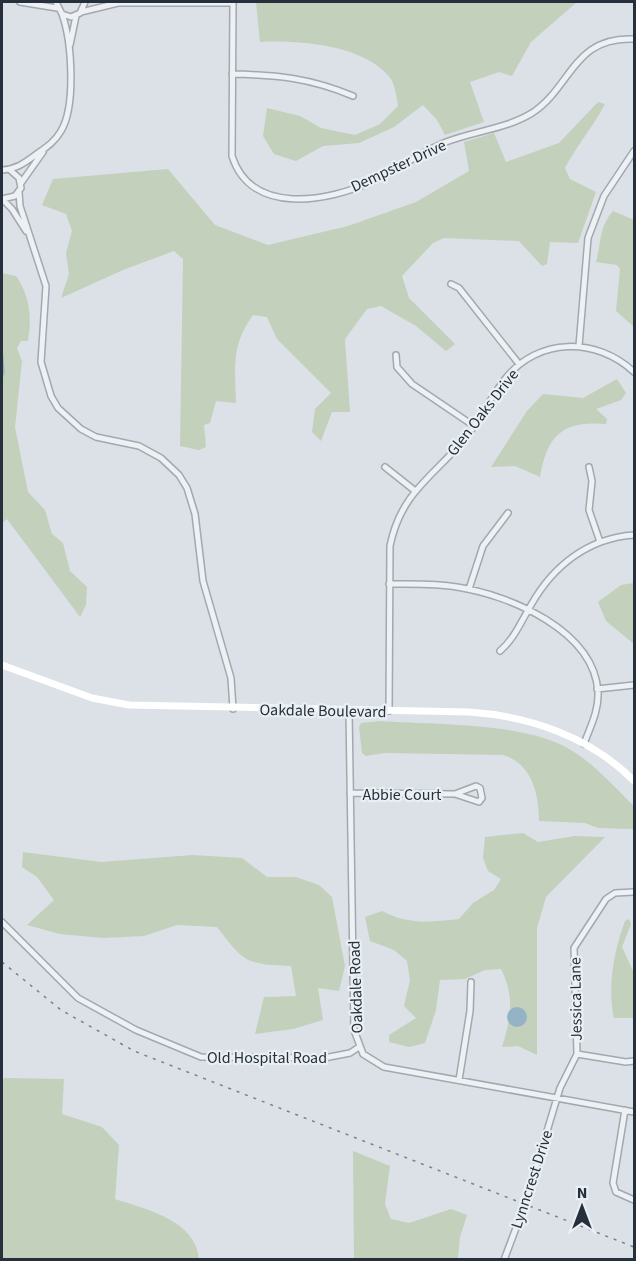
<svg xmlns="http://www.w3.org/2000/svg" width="636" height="1261" font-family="'Source Sans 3',sans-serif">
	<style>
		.green { fill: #c3d0bc }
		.water { fill: #95b3c7 }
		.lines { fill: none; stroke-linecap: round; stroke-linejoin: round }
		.stream { stroke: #95b3c7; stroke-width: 1.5 }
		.minor-casing { stroke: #a1a8b0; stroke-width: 8 }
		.minor { stroke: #eef1f4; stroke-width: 5 }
		.secondary { stroke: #fff; stroke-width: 7 }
		.rail { stroke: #758290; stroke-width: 1.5; stroke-dasharray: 3 6; stroke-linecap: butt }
		.labels { text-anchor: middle; stroke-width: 4.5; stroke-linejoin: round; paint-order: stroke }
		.street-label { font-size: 16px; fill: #25303c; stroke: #eaeff4 }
	</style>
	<rect width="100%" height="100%" fill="#dbe1e6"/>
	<path class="green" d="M256 2H577L531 42 512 76 499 72 470 82 484 122 445 135 437 120 423 105 394 127 359 143 323 146 296 161 274 154 263 136 267 108 300 116 321 128 355 135 380 124 398 106C397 98 395 86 391 79 366 45 300 40 260 42Z
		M598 102 605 104C593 127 577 145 565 168L570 179 596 192 578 243 550 242 547 264 542 266 519 241 444 238 433 243 402 276 409 298 455 344 446 351 416 326 381 306 367 309 345 339 350 412H332L321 441 312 432 315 409 331 393 277 339 267 317 253 315C231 346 235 367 236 403L216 401 210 423 204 425 206 447 199 450 180 446 183 259 174 251 123 270 61 298 69 274 66 253 72 231 66 214 42 205 53 179 168 169 215 225 268 245 348 226 416 202 469 171 464 142 494 133 506 162 559 143Z
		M613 211 634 220V327L616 311 620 269 617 265 596 262C602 241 598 229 613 211Z
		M2 273 16 276C30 296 32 317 28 341H21L17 348 22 361 15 427 28 492 45 510 52 534 63 543 70 571 87 587 86 605 80 617 7 519 2 523Z
		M617 379 626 393 621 400 596 409 607 419 606 424C563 420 547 435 540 477L515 466 491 467 527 411 543 394 583 398Z
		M634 583V644L606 621 598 602 621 585Z
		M380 721C434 725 523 722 569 749 595 764 613 786 634 806V829L598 828 585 823 539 821C539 795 532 763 503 755L385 753 366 756 362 753 359 727 361 723Z
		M523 833 538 842 575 836 605 837 546 897 537 928V1055L518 1046 502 1047C511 1019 515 997 501 969L485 970 465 979 440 980 436 1010 425 1043 409 1047 389 1042V1035L416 1018 404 1006 410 980 407 961 394 950 370 941 365 917 382 911C408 925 431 922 459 919L473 903 494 890 501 879 488 871 483 858 485 837Z
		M23 852 101 862 193 855 242 858 267 877H296L319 885 332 897 345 966 339 991 318 988 323 1020 293 1029 255 1034 264 997 296 996 291 966C245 964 245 963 217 927L177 925 144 936 103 938 60 934 27 925 54 900 37 877 22 867Z
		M629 919 631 924 622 947 634 973V1018H614C607 987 614 951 625 921Z
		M5 1078 64 1079 62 1114 102 1127 119 1145 115 1199C145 1209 196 1220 199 1259H2V1080Z
		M353 1151 390 1166 385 1204 391 1219 409 1223 451 1209 467 1215 460 1237 458 1258 354 1259Z"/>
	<path class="water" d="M507 1017a10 10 0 1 1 20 0a10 10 0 1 1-20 0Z"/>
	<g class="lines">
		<path class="stream" d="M2 350 4 372 2 378"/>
		<defs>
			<path id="minor" d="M20 2 57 8
				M56 2 62 14 71 17 80 13 85 2
				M233 2 232 156C251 216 328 202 373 181 398 170 420 152 446 142 474 131 506 129 532 113 572 87 573 36 634 39
				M81 12 118 3H233
				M70 45 76 16
				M232 74C278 75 310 78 353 96
				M2 170C16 169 23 164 34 156 45 148 54 143 61 131 76 106 72 42 62 14
				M21 183 43 152
				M19 192 20 206 46 286 41 362 51 396 58 408 81 429 96 437 139 446 161 458 179 475 187 488 195 514 203 581 231 678 233 709
				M2 199 15 196 21 188 19 178 10 170
				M3 200 12 209 26 231
				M451 284 459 288 519 364
				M579 346 588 238 604 196 634 151
				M396 355 397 367 412 384 474 426
				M385 467 414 490
				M589 467 592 481 589 510 600 542
				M389 584C411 584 435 583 457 587 509 595 594 630 598 692 599 711 590 727 584 744
				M469 589 483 546 508 513
				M500 651C514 639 521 622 531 605 553 566 588 538 634 535
				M597 689 634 685
				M349 711 354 1030 363 1054 384 1067 634 1112
				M389 711 390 546C401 491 435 476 467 436 481 418 491 397 505 379 538 337 597 337 634 372
				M350 793 455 794 479 802 482 798 480 788 476 786 455 794
				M2 922 78 998 136 1030 201 1057 324 1058 350 1053 359 1047
				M577 1054 626 1062 634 1061
				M459 1080 470 1011 471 982
				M625 1110 613 1183 616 1192 634 1200
				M504 1260 525 1204 560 1088 577 1054 574 948 606 899 615 893 634 892"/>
		</defs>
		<use href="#minor" class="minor-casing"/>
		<use href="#minor" class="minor"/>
		<path class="secondary" d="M2 665 92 698 129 705 469 712C529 716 591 737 634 781"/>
		<path class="rail" d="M2 962 61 1010 134 1051 634 1247"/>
	</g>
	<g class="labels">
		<g class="street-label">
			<text transform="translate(398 165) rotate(-25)" y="6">Dempster Drive</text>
			<text transform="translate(482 412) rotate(-52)" y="6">Glen Oaks Drive</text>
			<text transform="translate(323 710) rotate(1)" y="6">Oakdale Boulevard</text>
			<text x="402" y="800">Abbie Court</text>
			<text transform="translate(355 987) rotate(-92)" y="6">Oakdale Road</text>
			<text transform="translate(575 999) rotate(-91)" y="6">Jessica Lane</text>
			<text x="267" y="1063">Old Hospital Road</text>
			<text transform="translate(531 1179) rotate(-72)" y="6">Lynncrest Drive</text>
		</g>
	</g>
	<rect width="636" height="1261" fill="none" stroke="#25303c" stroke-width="6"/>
	<g transform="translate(582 1207)" stroke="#eaeff4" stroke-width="4.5" paint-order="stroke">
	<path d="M0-4.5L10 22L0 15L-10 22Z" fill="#25303c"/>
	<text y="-9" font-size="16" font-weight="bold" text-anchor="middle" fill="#25303c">N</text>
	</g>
</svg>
